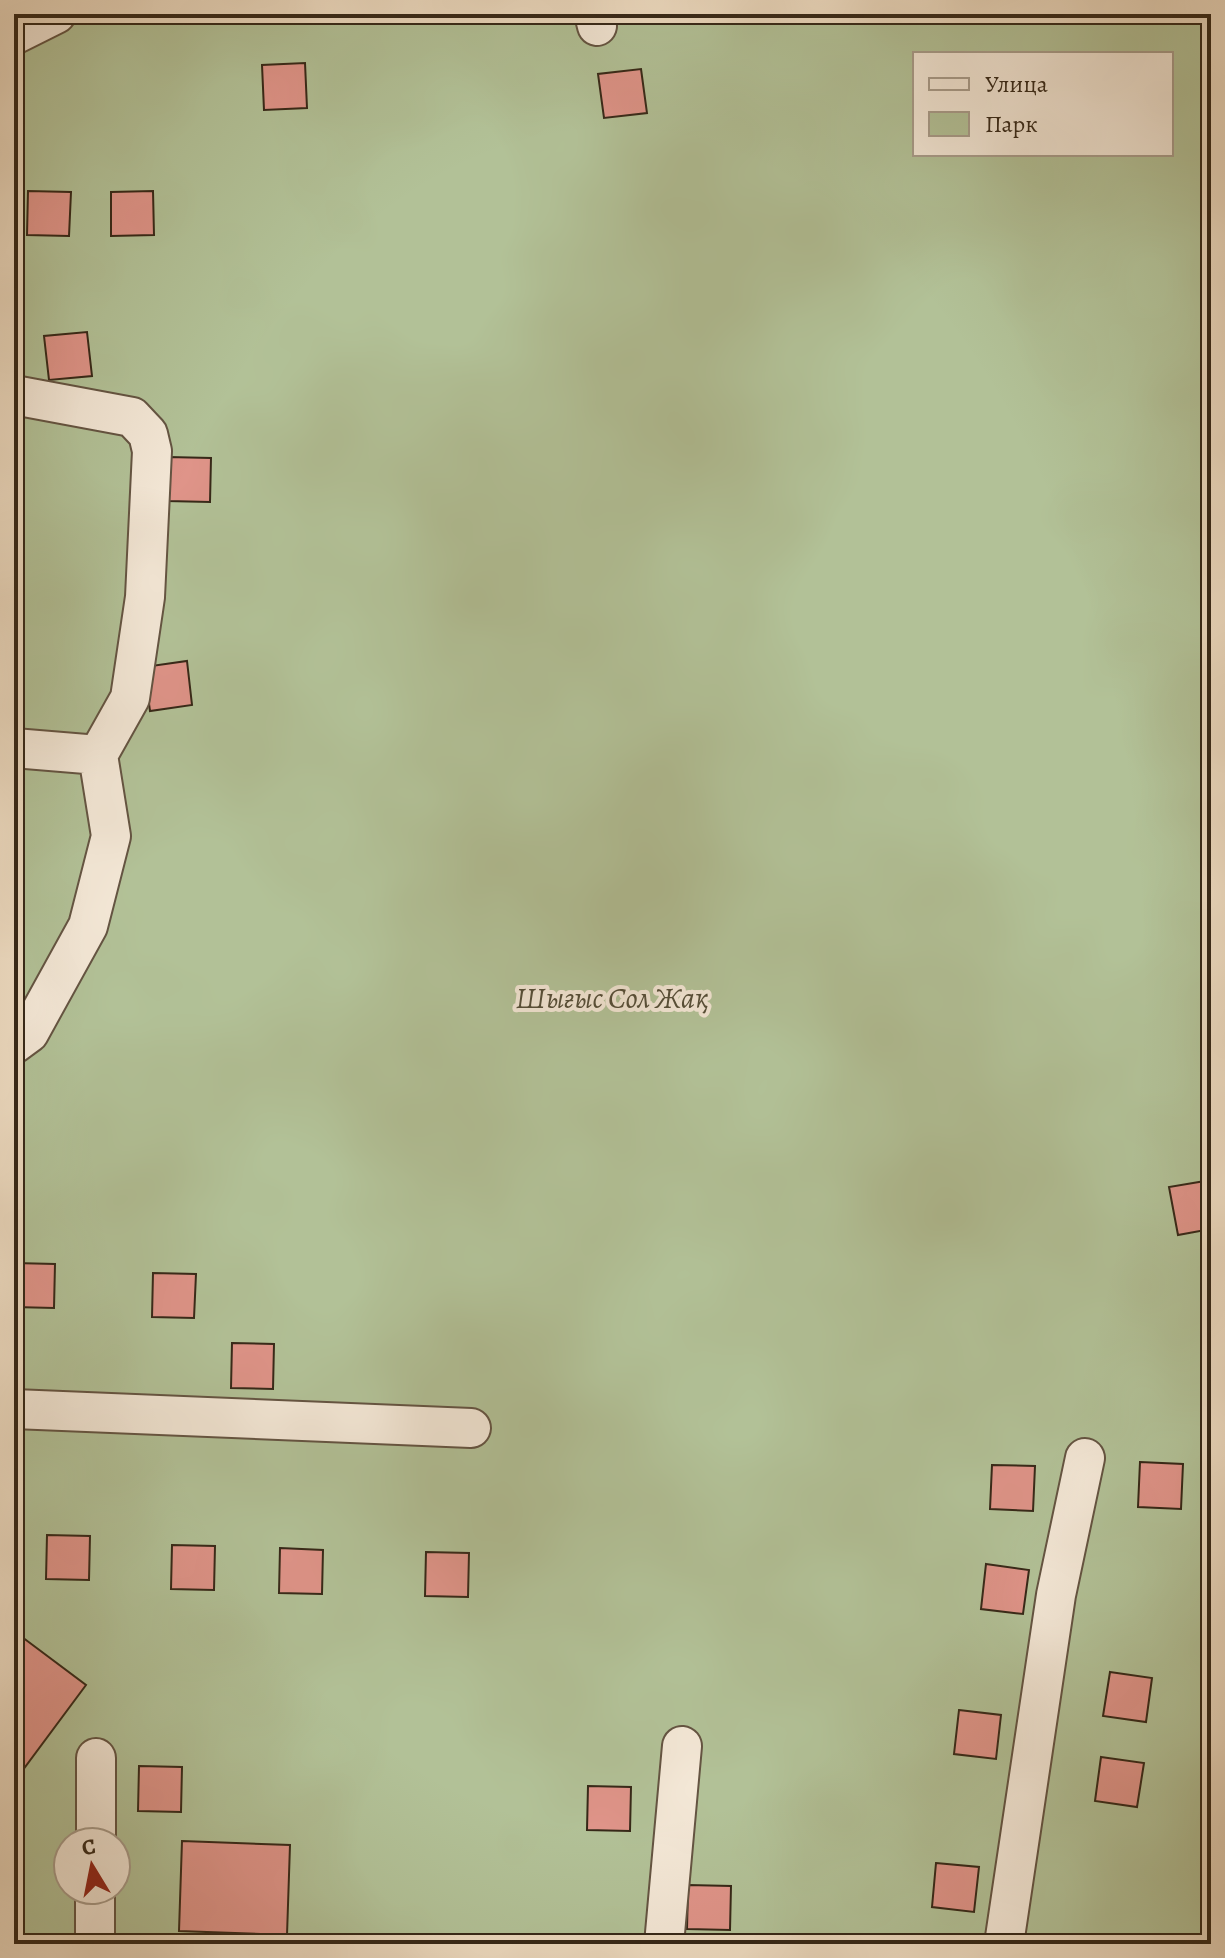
<svg xmlns="http://www.w3.org/2000/svg" width="1225" height="1958" font-family="Alegreya,serif">
	<style>
		.green { fill: #b2c197; stroke: #747458; stroke-width: 2; fill-rule: evenodd }
		.building { fill: #df9489; stroke: #362818; stroke-width: 2 }
		.lines { fill: none; stroke-linecap: round; stroke-linejoin: round }
		.minor-casing { stroke: #645442; stroke-width: 42 }
		.minor { stroke: #f3e7d6; stroke-width: 38 }
		.labels { text-anchor: middle; stroke-width: 8; stroke-linejoin: round; paint-order: stroke }
		.park-label { font-size: 30px; font-style: italic; fill: #554e38; stroke: #f3e7d6 }
	</style>
	<rect width="100%" height="100%" fill="#ecdac0"/>
	<filter id="stains"><feTurbulence type="fractalNoise" baseFrequency=".0025" numOctaves="4"/><feColorMatrix values="0 0 0 0 .2 0 0 0 0 .09 0 0 0 0 .02 0 0 0 .5 -.17"/></filter>
	<radialGradient id="worn" r=".72"><stop offset=".6" stop-color="#630" stop-opacity="0"/><stop offset="1" stop-color="#630" stop-opacity=".3"/></radialGradient>
	<path class="green" d="M14 14H1211V1944H14ZM915 54H1171V154H915ZM68 1842H116V1890H68Z"/>
	<path class="building" d="M305 63 307 108 264 110 262 65Z
		M641 69 647 113 604 118 598 74Z
		M28 191 71 192 69 236 27 235Z
		M153 191 154 235 111 236V192Z
		M87 332 92 376 49 380 44 336Z
		M168 457 211 458 210 502 167 501Z
		M187 661 192 705 150 711 144 667Z
		M1211 1180V1229L1178 1235 1169 1187Z
		M14 1263 55 1264 54 1308 14 1307Z
		M153 1273 196 1274 194 1318 152 1317Z
		M232 1343 274 1344 273 1389 231 1388Z
		M1140 1462 1183 1464 1181 1509 1138 1507Z
		M992 1465 1035 1466 1033 1511 990 1509Z
		M47 1535 90 1536 89 1580 46 1579Z
		M172 1545 215 1546 214 1590 171 1589Z
		M280 1548 323 1550 322 1594 279 1593Z
		M426 1552 469 1553 468 1597 425 1596Z
		M986 1564 1029 1570 1023 1614 981 1609Z
		M14 1631 86 1685 14 1782Z
		M1110 1672 1152 1678 1146 1722 1103 1716Z
		M959 1710 1001 1715 996 1759 954 1754Z
		M1101 1757 1144 1763 1137 1807 1095 1801Z
		M139 1766 182 1767 181 1812 138 1811Z
		M588 1786 631 1787 630 1831 587 1830Z
		M182 1841 290 1845 287 1935 179 1931Z
		M936 1863 979 1867 974 1912 932 1907Z
		M688 1885 731 1886 730 1930 687 1929Z"/>
	<g class="lines">
		<defs>
			<path id="minor" d="M594 14 597 26
				M14 35 56 14
				M14 395 132 417 148 434 152 451 145 597 130 698 98 755 14 748
				M14 1044 29 1033 88 926 111 836 98 755
				M14 1409 471 1428
				M96 1842V1758
				M95 1944V1890
				M664 1944 682 1746
				M1004 1944 1056 1595 1085 1458"/>
		</defs>
		<use href="#minor" class="minor-casing"/>
		<use href="#minor" class="minor"/>
	</g>
	<g class="labels">
		<g class="park-label">
			<text x="612" y="1008">Шығыс Сол Жақ</text>
		</g>
	</g>
	<rect width="1225" height="1958" fill="none" stroke="#ecdac0" stroke-width="48"/>
	<rect x="16" y="16" width="1193" height="1926" fill="none" stroke="#362818" stroke-width="4"/>
	<rect x="24" y="24" width="1177" height="1910" fill="none" stroke="#362818" stroke-width="2"/>
	<rect x="913" y="52" width="260" height="104" fill="#f3e7d6" stroke="#a79b8a" stroke-width="2"/>
	<rect x="929" y="78" width="40" height="12" fill="#f3e7d6" stroke="#a79b8a" stroke-width="2"/>
	<text x="985" y="92" font-size="24" fill="#362818">Улица</text>
	<rect x="929" y="112" width="40" height="24" fill="#b2c197" stroke="#a79b8a" stroke-width="2"/>
	<text x="985" y="132" font-size="24" fill="#362818">Парк</text>
	<g transform="translate(92 1866) rotate(350)"><circle r="38" fill="#f3e7d6" stroke="#a79b8a" stroke-width="2"/>
	<path d="M0-6L14 30L0 20L-14 30Z" fill="#8f2418"/>
	<text y="-12" font-size="22" font-weight="bold" text-anchor="middle" fill="#362818">С</text>
	</g>
	<rect width="100%" height="100%" filter="url(#stains)"/>
	<rect width="100%" height="100%" fill="url(#worn)"/>
</svg>
